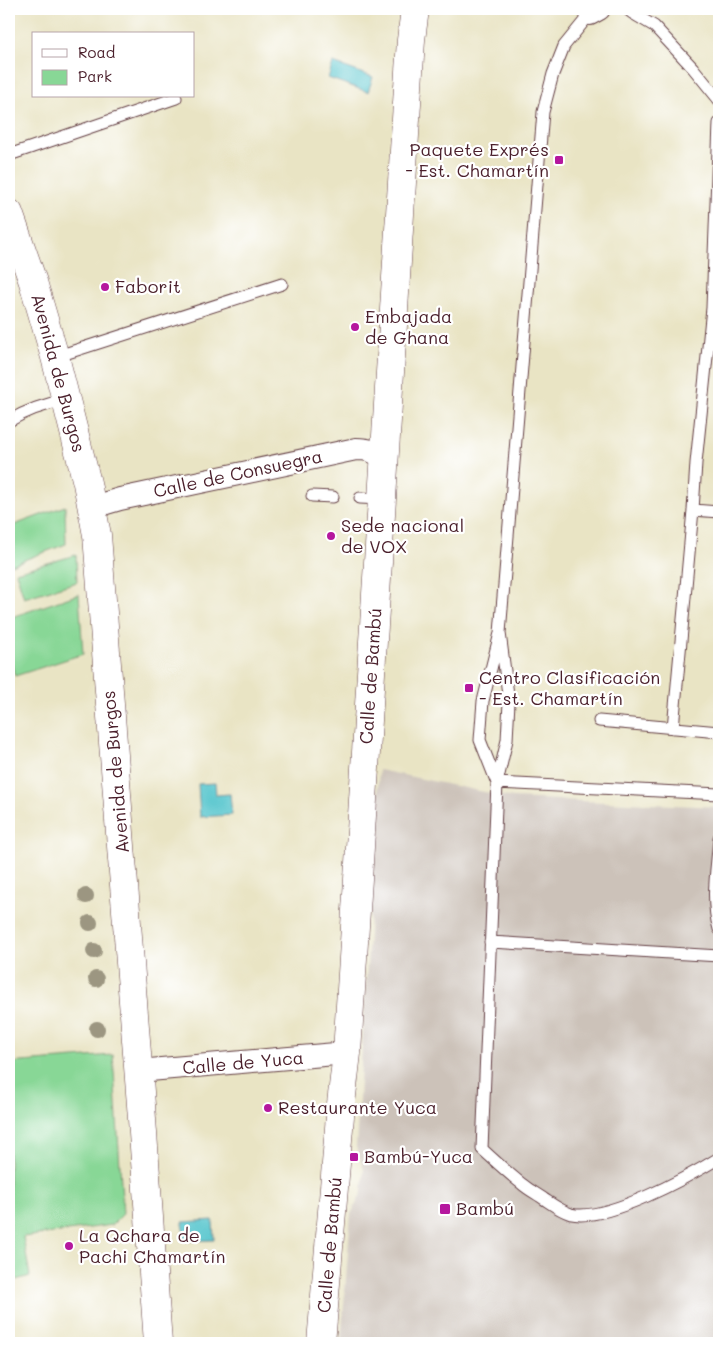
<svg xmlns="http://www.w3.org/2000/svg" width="728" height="1352" font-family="Mali,sans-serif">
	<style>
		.industrial { fill: #ccc2b9 }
		.green { fill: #88d796; stroke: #697b60 }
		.water { fill: #59c6ce; stroke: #52727c }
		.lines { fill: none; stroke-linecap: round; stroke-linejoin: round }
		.service-casing { stroke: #623d42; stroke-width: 13 }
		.minor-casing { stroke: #623d42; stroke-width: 24 }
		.tertiary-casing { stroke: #623d42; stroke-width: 29 }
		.service { stroke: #fff; stroke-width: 11 }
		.minor { stroke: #fff; stroke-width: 22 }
		.tertiary { stroke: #fff; stroke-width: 28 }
		.tree { fill: #9c9681 }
		.poi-dot { fill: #b5179e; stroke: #fff; stroke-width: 2 }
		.labels { text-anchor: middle; stroke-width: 4.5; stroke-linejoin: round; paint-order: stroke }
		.poi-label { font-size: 18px; fill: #4a1f2b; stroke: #fff; text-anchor: start }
		.street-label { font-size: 18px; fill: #4a1f2b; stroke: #fff }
	</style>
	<rect width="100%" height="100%" fill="#fff"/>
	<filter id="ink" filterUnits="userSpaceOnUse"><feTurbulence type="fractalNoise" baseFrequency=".02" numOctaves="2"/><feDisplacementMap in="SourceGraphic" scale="10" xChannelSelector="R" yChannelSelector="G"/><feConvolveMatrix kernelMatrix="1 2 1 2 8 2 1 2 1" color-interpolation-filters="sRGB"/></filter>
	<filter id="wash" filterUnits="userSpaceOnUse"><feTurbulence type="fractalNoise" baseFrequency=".0096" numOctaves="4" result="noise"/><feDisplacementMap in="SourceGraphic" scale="20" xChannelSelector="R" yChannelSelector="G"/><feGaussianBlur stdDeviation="1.12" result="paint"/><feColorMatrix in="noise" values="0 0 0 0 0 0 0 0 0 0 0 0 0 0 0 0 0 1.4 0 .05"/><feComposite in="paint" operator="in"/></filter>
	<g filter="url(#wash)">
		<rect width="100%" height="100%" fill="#e9e4c4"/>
		<path class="industrial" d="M379 770 513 798 719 807V1343H341L351 1214 362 1192 364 1170 356 1147Z"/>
		<path class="green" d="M65 506 66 544 11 565 9 557V527Z
			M76 555 77 582 24 598 16 572Z
			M79 594 83 654 15 676 9 656V618Z
			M113 1055 123 1214 112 1225 23 1237 30 1276 9 1282V1063Z"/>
		<path class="water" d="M333 63 373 77 368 92 328 78Z
			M215 783 216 795 230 794 232 815 200 817 198 784Z
			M213 1220 214 1240 184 1241 183 1222Z"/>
	</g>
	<g filter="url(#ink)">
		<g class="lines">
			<defs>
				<path id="service" d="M627 9 632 13 654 26 693 68 719 100
					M9 155 176 98
					M55 357 282 284
					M9 421C27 410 45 404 66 400
					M312 496 333 497
					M360 498 382 499
					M693 510 719 512
					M500 633 509 702 507 740 497 783 482 1149C495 1161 508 1173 522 1184 529 1190 537 1194 544 1199 553 1205 561 1211 571 1214 607 1222 688 1177 719 1158
					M599 721 719 732
					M673 728 693 510 696 463 712 308 719 123
					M497 783 480 740 483 701 500 633 543 112 553 74 564 46 590 14
					M497 783 719 794
					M719 838C717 867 710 899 719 929
					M490 942 719 956"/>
				<path id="minor" d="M590 14 599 9
					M93 514 103 504 120 499 356 449C368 449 375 451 384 459
					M138 1071 347 1053"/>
				<path id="tertiary" d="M9 213 33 282 55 357 87 483 97 535 141 1105 158 1343
					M321 1343 341 1104 347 1053 411 40 415 9"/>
			</defs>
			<use href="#service" class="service-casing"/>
			<use href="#minor" class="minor-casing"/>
			<use href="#tertiary" class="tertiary-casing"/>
			<use href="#service" class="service"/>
			<use href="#minor" class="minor"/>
			<use href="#tertiary" class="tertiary"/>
		</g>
		<g class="tree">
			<circle cx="86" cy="896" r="8"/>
			<circle cx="90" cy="923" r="8"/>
			<circle cx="94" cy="951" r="8"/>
			<circle cx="96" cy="979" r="8"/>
			<circle cx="97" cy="1029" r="8"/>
		</g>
	</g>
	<g class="poi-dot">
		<rect x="554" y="155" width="10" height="10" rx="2.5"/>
		<circle cx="105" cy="287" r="5"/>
		<circle cx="355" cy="327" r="5"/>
		<circle cx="331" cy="536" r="5"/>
		<rect x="464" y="683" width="10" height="10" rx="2.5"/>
		<circle cx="268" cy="1108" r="5"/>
		<rect x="349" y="1152" width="10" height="10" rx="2.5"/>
		<rect x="439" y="1203" width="12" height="12" rx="2.5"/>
		<circle cx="69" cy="1246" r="5"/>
	</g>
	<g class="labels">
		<g class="poi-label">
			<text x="549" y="156" text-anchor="end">Paquete Exprés<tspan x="549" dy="21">- Est. Chamartín</tspan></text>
			<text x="115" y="293">Faborit</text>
			<text x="365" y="323">Embajada<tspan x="365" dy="21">de Ghana</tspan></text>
			<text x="341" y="532">Sede nacional<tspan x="341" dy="21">de VOX</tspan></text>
			<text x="479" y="684">Centro Clasificación<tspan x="479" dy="21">- Est. Chamartín</tspan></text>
			<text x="278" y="1114">Restaurante Yuca</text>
			<text x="364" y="1163">Bambú-Yuca</text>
			<text x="456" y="1215">Bambú</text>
			<text x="79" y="1242">La Qchara de<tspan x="79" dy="21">Pachi Chamartín</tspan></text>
		</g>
		<g class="street-label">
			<text transform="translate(58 373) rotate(75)" y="6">Avenida de Burgos</text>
			<text transform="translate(238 474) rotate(-12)" y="6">Calle de Consuegra</text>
			<text transform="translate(371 676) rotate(-86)" y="6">Calle de Bambú</text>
			<text transform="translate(116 772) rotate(-95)" y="6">Avenida de Burgos</text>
			<text transform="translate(243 1063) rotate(-5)" y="6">Calle de Yuca</text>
			<text transform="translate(330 1245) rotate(-85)" y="6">Calle de Bambú</text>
		</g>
	</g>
	<rect width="728" height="1352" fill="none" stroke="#fff" stroke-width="30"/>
	<rect x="32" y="32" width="162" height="65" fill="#ffffff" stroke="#b7a5aa"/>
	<rect x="42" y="49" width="25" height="8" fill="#ffffff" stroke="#b7a5aa"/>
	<text x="78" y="58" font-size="15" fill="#4a1f2b">Road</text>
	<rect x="42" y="70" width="25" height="15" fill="#88d796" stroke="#b7a5aa"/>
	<text x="78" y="82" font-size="15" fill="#4a1f2b">Park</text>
</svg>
